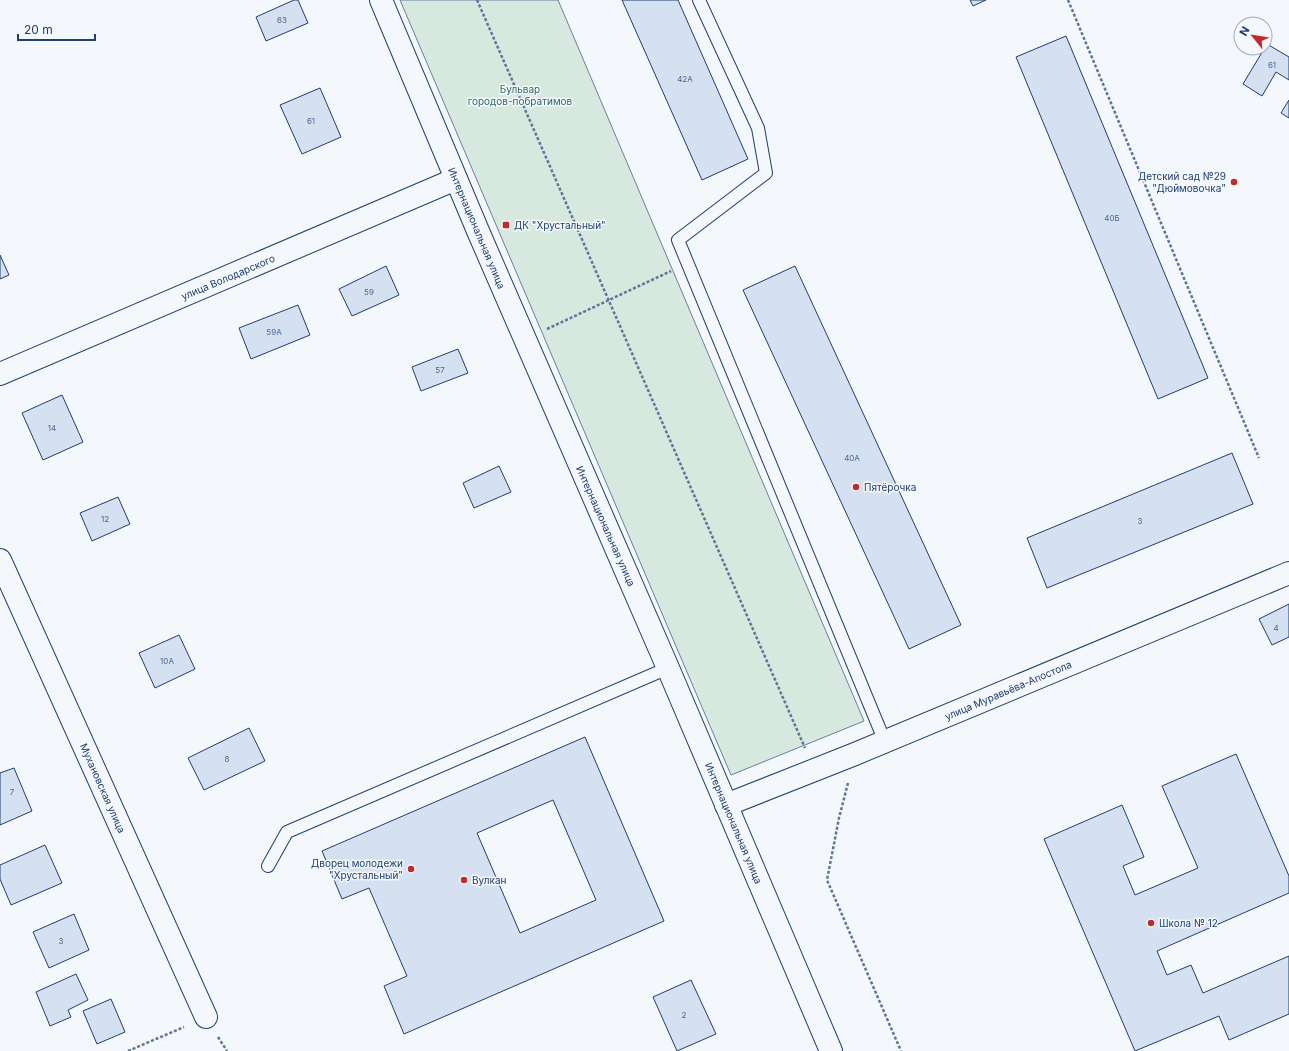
<svg xmlns="http://www.w3.org/2000/svg" width="1289" height="1051" font-family="Inter,sans-serif">
	<style>
		.green { fill: #d7e8df; stroke: #687fa3 }
		.building { fill: #d5e0f0; stroke: #1d3f73; fill-rule: evenodd }
		.lines { fill: none; stroke-linecap: round; stroke-linejoin: round }
		.service-casing { stroke: #1d3f73; stroke-width: 14 }
		.minor-casing { stroke: #1d3f73; stroke-width: 24 }
		.secondary-casing { stroke: #1d3f73; stroke-width: 24 }
		.path { stroke: #5e769c; stroke-width: 2.5; stroke-dasharray: 3 2; stroke-linecap: butt }
		.service { stroke: #f4f7fb; stroke-width: 12 }
		.minor { stroke: #f4f7fb; stroke-width: 22 }
		.secondary { stroke: #f4f7fb; stroke-width: 22 }
		.poi-dot { fill: #c62828; stroke: #f4f7fb; stroke-width: 1.5 }
		.labels { text-anchor: middle; stroke-width: 3; stroke-linejoin: round; paint-order: stroke }
		.number-label { font-size: 8px; fill: #4b6792 }
		.park-label { font-size: 10px; fill: #2c6c60; stroke: #f4f7fb }
		.poi-label { font-size: 10px; fill: #1d3f73; stroke: #f4f7fb; text-anchor: start }
		.street-label { font-size: 10px; fill: #1d3f73; stroke: #f4f7fb }
	</style>
	<rect width="100%" height="100%" fill="#f4f7fb"/>
	<path class="green" d="M400 0H558L864 721 731 775Z"/>
	<path class="building" d="M294 0H298L308 23 266 41 256 17Z
		M622 0H678L748 159 702 180Z
		M970 0H986L973 6Z
		M1066 36 1208 378 1158 399 1016 57Z
		M1267 44 1289 57V80L1276 72 1262 96 1243 84Z
		M320 88 341 137 302 154 280 105Z
		M1289 100V118L1281 113Z
		M0 255 9 275 0 279Z
		M386 266 399 295 352 316 339 289Z
		M795 266 961 625 909 649 743 290Z
		M298 305 310 335 251 359 239 328Z
		M458 349 468 373 421 391 412 367Z
		M62 395 83 442 43 460 22 413Z
		M1232 453 1253 504 1047 588 1027 538Z
		M499 466 511 492 474 508 463 483Z
		M118 497 130 524 92 541 80 513Z
		M1289 604V637L1272 645 1259 619Z
		M179 635 195 669 155 688 139 653Z
		M249 728 265 761 204 790 188 758Z
		M585 737 664 921 404 1034 384 986 407 976 369 888 342 899 322 851ZM553 800 596 900 520 933 477 833Z
		M1236 754 1289 876V893L1157 951 1167 975 1191 965 1203 993 1289 956V1014L1229 1040 1219 1016 1135 1051 1044 839 1122 805 1144 857 1123 866 1135 895 1198 868 1162 786Z
		M14 768 32 811 0 825V773Z
		M45 845 62 883 11 905 0 879V865Z
		M74 914 89 950 49 968 33 932Z
		M76 974 88 1000 68 1010 71 1017 50 1026 36 992Z
		M691 980 716 1034 677 1051 653 997Z
		M111 999 125 1032 97 1044 83 1011Z"/>
	<g class="lines">
		<defs>
			<path id="service" d="M699 0 758 128 766 173 678 240 885 742
				M268 866 287 832 668 668"/>
			<path id="minor" d="M0 374 456 179
				M0 560 206 1017
				M726 805 855 754 1289 573"/>
			<path id="secondary" d="M381 0 478 231 668 668 831 1051"/>
		</defs>
		<use href="#service" class="service-casing"/>
		<use href="#minor" class="minor-casing"/>
		<use href="#secondary" class="secondary-casing"/>
		<path class="path" d="M477 0 805 748
			M1068 0 1259 458
			M547 329 671 271
			M848 783 839 818 827 880 901 1051
			M218 1037 227 1051
			M128 1051 184 1027"/>
		<use href="#service" class="service"/>
		<use href="#minor" class="minor"/>
		<use href="#secondary" class="secondary"/>
	</g>
	<g class="poi-dot">
		<circle cx="1234" cy="182" r="4"/>
		<rect x="502" y="221" width="8" height="8" rx="2"/>
		<circle cx="856" cy="487" r="4"/>
		<circle cx="411" cy="869" r="4"/>
		<circle cx="464" cy="880" r="4"/>
		<circle cx="1151" cy="923" r="4"/>
	</g>
	<g class="labels">
		<g class="number-label">
			<text x="282" y="23">63</text>
			<text x="1272" y="68">61</text>
			<text x="685" y="82">42А</text>
			<text x="311" y="124">61</text>
			<text x="1112" y="221">40Б</text>
			<text x="369" y="295">59</text>
			<text x="274" y="335">59А</text>
			<text x="440" y="373">57</text>
			<text x="52" y="431">14</text>
			<text x="852" y="461">40А</text>
			<text x="105" y="522">12</text>
			<text x="1140" y="524">3</text>
			<text x="1276" y="631">4</text>
			<text x="167" y="664">10А</text>
			<text x="227" y="762">8</text>
			<text x="12" y="795">7</text>
			<text x="61" y="944">3</text>
			<text x="684" y="1018">2</text>
		</g>
		<g class="park-label">
			<text x="520" y="93">Бульвар<tspan x="520" dy="12">городов-побратимов</tspan></text>
		</g>
		<g class="poi-label">
			<text x="1226" y="180" text-anchor="end">Детский сад №29<tspan x="1226" dy="12">"Дюймовочка"</tspan></text>
			<text x="514" y="229">ДК "Хрустальный"</text>
			<text x="864" y="491">Пятёрочка</text>
			<text x="403" y="867" text-anchor="end">Дворец молодежи<tspan x="403" dy="12">"Хрустальный"</tspan></text>
			<text x="472" y="884">Вулкан</text>
			<text x="1159" y="927">Школа № 12</text>
		</g>
		<g class="street-label">
			<text transform="translate(477 228) rotate(67)" y="4">Интернациональная улица</text>
			<text transform="translate(228 277) rotate(-23)" y="4">улица Володарского</text>
			<text transform="translate(606 526) rotate(66)" y="4">Интернациональная улица</text>
			<text transform="translate(1008 690) rotate(-23)" y="4">улица Муравьёва-Апостола</text>
			<text transform="translate(103 788) rotate(66)" y="4">Мухановская улица</text>
			<text transform="translate(734 823) rotate(67)" y="4">Интернациональная улица</text>
		</g>
	</g>
	<g transform="translate(1253 36) rotate(300)"><circle r="19" fill="#f4f7fb" stroke="#9eadc5"/>
	<path d="M0-3L7 15L0 10L-7 15Z" fill="#c62828"/>
	<text y="-6" font-size="11" font-weight="bold" text-anchor="middle" fill="#1d3f73">N</text>
	</g>
	<path d="M18 34v6h77v-6" fill="none" stroke="#1d3f73" stroke-width="2"/>
	<text x="24" y="34" font-size="12" fill="#1d3f73" stroke="#f4f7fb" stroke-width="3" paint-order="stroke">20 m</text>
</svg>
